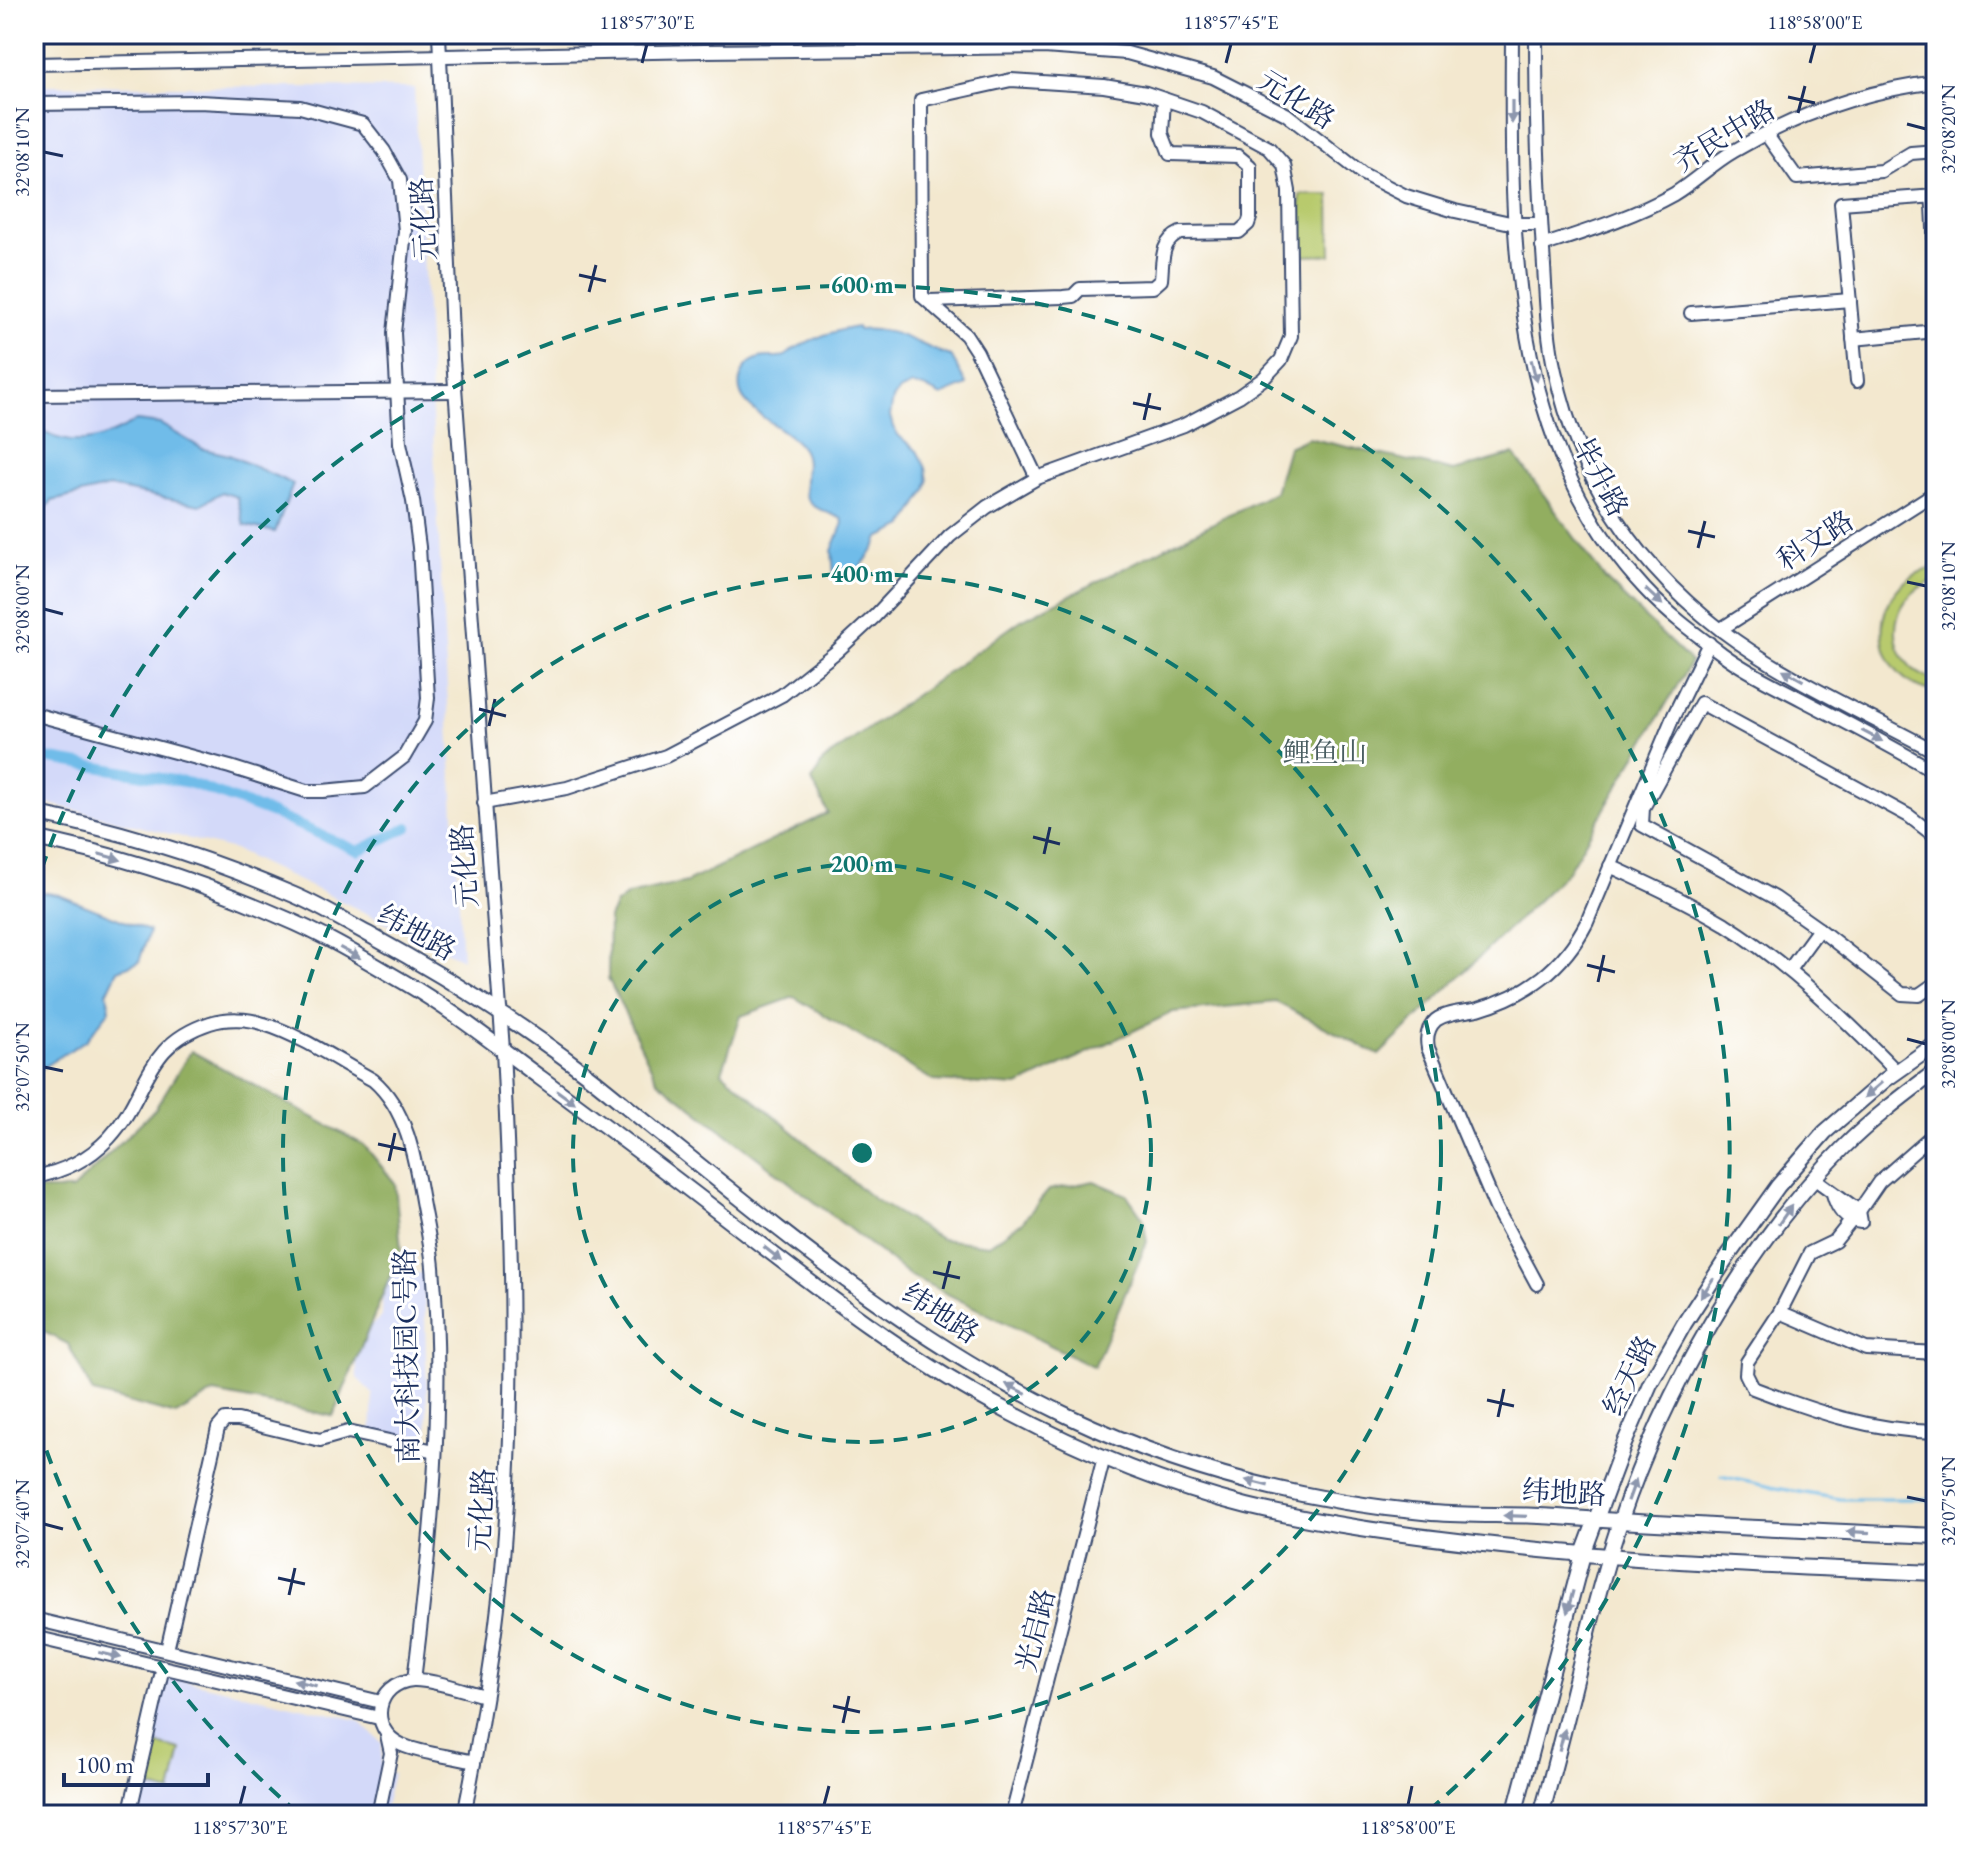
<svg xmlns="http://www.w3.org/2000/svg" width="1970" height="1849" viewBox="0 0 1970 1849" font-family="'EB Garamond','Noto Serif SC',serif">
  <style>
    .built { fill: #d3d9f9 }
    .green { fill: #b8ca6d; stroke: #6a7c66; stroke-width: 2 }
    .forest { fill: #92ae60; stroke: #566e5f; stroke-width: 2 }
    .water { fill: #6fbce9; stroke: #4576a4; stroke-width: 2 }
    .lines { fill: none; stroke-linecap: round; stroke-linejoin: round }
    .stream { stroke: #6fbce9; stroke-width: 3 }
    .canal { stroke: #6fbce9; stroke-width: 10 }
    .minor-casing { stroke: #3b4b6f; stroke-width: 16 }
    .major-casing { stroke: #3b4b6f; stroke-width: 18 }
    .minor { stroke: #fff; stroke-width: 12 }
    .major { stroke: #fff; stroke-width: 14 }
    .oneway { fill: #8d97ae }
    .ticks { fill: none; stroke: #1b2f5e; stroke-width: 3 }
    .ring { fill: none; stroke: #0f766e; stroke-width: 4; stroke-dasharray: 14 10 }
    .labels { text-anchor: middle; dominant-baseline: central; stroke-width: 6; stroke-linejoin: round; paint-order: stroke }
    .street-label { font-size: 28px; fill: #1b2f5e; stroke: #fff }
    .park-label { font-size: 28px; fill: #4a5e62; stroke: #fff }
    .centre { fill: #0f766e; stroke: #fff; stroke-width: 4 }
    .ring-label { font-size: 24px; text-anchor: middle; font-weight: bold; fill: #0f766e; stroke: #fff; stroke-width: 6; stroke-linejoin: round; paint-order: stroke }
    .neatline { fill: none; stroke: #1b2f5e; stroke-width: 3 }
    .ticks-label { font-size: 20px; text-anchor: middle; fill: #1b2f5e }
  </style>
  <rect width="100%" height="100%" fill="#fff"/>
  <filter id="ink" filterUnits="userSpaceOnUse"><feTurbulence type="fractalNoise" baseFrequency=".0125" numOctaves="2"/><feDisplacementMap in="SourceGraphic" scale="16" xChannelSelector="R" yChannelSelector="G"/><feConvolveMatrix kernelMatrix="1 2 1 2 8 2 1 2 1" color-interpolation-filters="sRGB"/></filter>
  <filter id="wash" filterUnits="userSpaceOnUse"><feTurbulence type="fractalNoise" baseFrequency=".006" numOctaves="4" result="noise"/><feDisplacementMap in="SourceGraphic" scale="32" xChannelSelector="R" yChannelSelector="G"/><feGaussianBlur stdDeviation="1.8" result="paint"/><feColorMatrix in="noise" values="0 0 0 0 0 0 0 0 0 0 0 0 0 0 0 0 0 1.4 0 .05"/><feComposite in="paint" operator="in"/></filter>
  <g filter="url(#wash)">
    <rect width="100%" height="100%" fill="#f3e8cf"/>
    <g class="built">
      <polygon points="34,85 414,88 462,959 234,850 34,800"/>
      <polygon points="383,1273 424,1273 428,1439 413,1442 371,1432 373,1394 357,1378 356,1346 366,1330 382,1316"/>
      <polygon points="165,1676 358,1720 382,1743 381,1771 393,1774 383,1815 134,1815"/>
    </g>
    <g class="green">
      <polygon points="1300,195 1330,195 1331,255 1301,256"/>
      <path d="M1936 567V580C1883 596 1882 666 1936 681V692C1864 680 1865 582 1936 567Z"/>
      <polygon points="156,1744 181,1750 171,1793 146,1787"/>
    </g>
    <g class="forest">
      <polygon points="1308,438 1454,471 1514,454 1605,579 1691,662 1568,871 1379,1055 1276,1002 1173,1012 1018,1086 934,1081 794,997 741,1016 722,1072 872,1198 941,1239 989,1245 1022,1222 1049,1190 1094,1181 1127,1195 1143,1218 1147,1242 1094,1367 909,1275 657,1080 608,978 609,918 616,904 628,895 687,882 828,813 812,781 823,761 1021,620 1275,492 1288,447"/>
      <polygon points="191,1051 364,1145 395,1183 401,1250 333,1416 214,1393 176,1415 93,1393 68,1344 34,1327 34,1190 72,1190 155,1109"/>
    </g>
    <g class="water">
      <path d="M857 327 858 330C897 326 918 346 951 356L967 385 941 396 924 387 912 385 899 391 893 399 890 416 893 427 899 436 917 451 926 468 928 481 926 490 904 526 879 538C874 552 857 573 844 581L834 576 832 551 843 523 842 519C833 514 823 512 814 506 795 493 813 466 802 449 791 431 760 420 746 402 733 387 741 363 760 358 768 356 778 358 785 356 788 355 790 351 794 349 813 338 836 330 857 327Z"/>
      <path d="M136 421 160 424 203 449 229 455 293 484 275 532 244 525 237 497 222 492 200 505 109 487 52 501 45 509 34 511V427C72 451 100 442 136 421Z"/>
      <polygon points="34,891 59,895 149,931 139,962 118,970 107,993 110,1010 86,1040 34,1073"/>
    </g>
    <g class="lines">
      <polyline class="stream" points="1721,1476 1776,1488 1840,1499 1936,1499"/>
      <polyline class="canal" points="34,756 190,783 273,814 358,851 408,827"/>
    </g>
  </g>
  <g filter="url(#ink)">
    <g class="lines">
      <defs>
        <g id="minor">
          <path d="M439 34 453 359 503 1050C511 1215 517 1382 504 1546 497 1636 482 1726 464 1815"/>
          <path d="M1512 34C1511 225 1505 440 1645 589 1668 614 1697 635 1724 655 1748 673 1777 686 1803 700 1848 723 1892 747 1936 772"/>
          <path d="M1536 34C1536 107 1538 179 1543 251 1546 291 1546 332 1555 371 1578 478 1634 563 1721 630 1786 679 1864 713 1936 752"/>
          <polyline points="34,64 704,51 1044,47 1127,53 1213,77 1286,114 1363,174 1406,196 1455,211 1515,224 1541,224"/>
          <polyline points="34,104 199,102 300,107 363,124 384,151 400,180 405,231 394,333 400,443 413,501 419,547 428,698 425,721 404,757 365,787 323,791 306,791 230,767 34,714"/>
          <polyline points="1766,134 1797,178 1881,171 1911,153 1936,151"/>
          <path d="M1932 197C1935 218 1933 239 1936 260"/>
          <path d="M1542 246C1587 231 1633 217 1674 194 1695 181 1713 163 1734 151 1795 115 1865 91 1936 82"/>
          <path d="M929 301 1063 297 1073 296 1080 289 1153 287 1161 280C1163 260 1160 242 1180 233L1239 232 1248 224 1250 218V166L1238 156 1170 154 1162 133 1164 99"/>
          <polyline points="1691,313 1850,300"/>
          <polyline points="1853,339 1936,331"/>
          <polyline points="1857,381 1841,203 1936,196"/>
          <polyline points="34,395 455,391"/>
          <polyline points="1721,629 1936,492"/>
          <polyline points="484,803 567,788 666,756 782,695 836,652 875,616 950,536 987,507 1037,478 1184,425 1239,396 1263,379 1281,360 1291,336 1289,191 1284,165 1269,148 1202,112 1146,93 1104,86 1011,80 921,100 922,296 966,335 977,352 1037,478"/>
          <path d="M1610 866C1649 884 1688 902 1725 924 1790 965 1844 1018 1897 1072"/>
          <polyline points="1819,929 1775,898 1642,825 1643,808 1701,703 1909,816 1936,837"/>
          <polyline points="1789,970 1819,929 1902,994 1919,995 1936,983"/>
          <path d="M34 1177C63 1172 88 1160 109 1138 150 1094 142 1045 210 1023 226 1018 248 1018 264 1024 302 1036 338 1061 373 1080 407 1109 415 1159 422 1201 426 1223 431 1245 433 1267 445 1405 431 1544 414 1680"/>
          <path d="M1815 1179 1859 1211 1861 1222C1844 1220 1837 1209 1833 1194"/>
          <polyline points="1859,1211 1879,1182 1936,1132"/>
          <path d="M1851 1221 1835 1241 1810 1253 1780 1312 1747 1362 1746 1374 1753 1388C1816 1412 1868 1430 1936 1432"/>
          <path d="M1537 1284 1496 1208 1428 1048C1426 1038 1427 1028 1436 1020 1447 1012 1465 1012 1478 1009 1528 994 1563 969 1587 922L1673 717 1709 643"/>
          <polyline points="1780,1312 1866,1349 1936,1353"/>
          <polyline points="34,1619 381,1702"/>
          <polyline points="34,1637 379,1718"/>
          <polyline points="167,1650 218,1428 225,1420 238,1420 320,1440 348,1432 435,1451"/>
          <path d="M474 1762C451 1756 423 1754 402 1745 367 1729 376 1683 413 1680 432 1679 465 1691 485 1696"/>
          <polyline points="129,1815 163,1667"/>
          <polyline points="378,1815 391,1753 387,1735"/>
          <polyline points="1012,1815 1104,1457"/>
        </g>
        <g id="major">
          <path d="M34 813C123 831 211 859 294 895 320 906 344 921 368 934 443 975 514 1019 581 1070 609 1091 635 1114 663 1136 791 1239 918 1345 1068 1416 1182 1470 1306 1502 1432 1513 1474 1516 1516 1514 1558 1517 1684 1526 1810 1530 1936 1536"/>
          <path d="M34 838C119 855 204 883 284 918 325 935 366 960 404 982 452 1010 497 1046 542 1079 604 1125 666 1171 726 1218 812 1284 898 1352 994 1404 1073 1447 1159 1484 1247 1506 1321 1524 1398 1534 1475 1543 1628 1561 1782 1567 1936 1573"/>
          <polyline points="1514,1815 1583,1554 1624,1444 1650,1384 1684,1324 1730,1253 1778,1186 1825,1132 1885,1080 1936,1044"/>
          <path d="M1541 1815C1569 1718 1588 1618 1620 1522 1663 1393 1746 1245 1843 1148 1871 1120 1904 1095 1936 1071"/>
        </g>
      </defs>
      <use href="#minor" class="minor-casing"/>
      <use href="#major" class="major-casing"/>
      <use href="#minor" class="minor"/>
      <use href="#major" class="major"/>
    </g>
    <defs><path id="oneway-solid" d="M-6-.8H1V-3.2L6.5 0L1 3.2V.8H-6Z" transform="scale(2)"/></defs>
    <g class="oneway">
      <use href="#oneway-solid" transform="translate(1512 112) rotate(90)"/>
      <use href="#oneway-solid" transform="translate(1534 371) rotate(76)"/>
      <use href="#oneway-solid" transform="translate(1654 597) rotate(43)"/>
      <use href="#oneway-solid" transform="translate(1793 675) rotate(-151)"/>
      <use href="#oneway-solid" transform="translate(1872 736) rotate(28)"/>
      <use href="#oneway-solid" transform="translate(110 857) rotate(16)"/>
      <use href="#oneway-solid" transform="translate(350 953) rotate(28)"/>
      <use href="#oneway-solid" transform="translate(1873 1090) rotate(139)"/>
      <use href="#oneway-solid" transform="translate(566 1097) rotate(36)"/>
      <use href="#oneway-solid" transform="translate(1785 1215) rotate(-55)"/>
      <use href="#oneway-solid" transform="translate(773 1254) rotate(38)"/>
      <use href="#oneway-solid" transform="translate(1707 1288) rotate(123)"/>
      <use href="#oneway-solid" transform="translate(1016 1389) rotate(-153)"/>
      <use href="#oneway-solid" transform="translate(1257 1483) rotate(-166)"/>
      <use href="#oneway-solid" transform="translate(1632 1490) rotate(-70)"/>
      <use href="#oneway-solid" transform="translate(1515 1516) rotate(-178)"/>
      <use href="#oneway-solid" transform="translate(1858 1532) rotate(-177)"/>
      <use href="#oneway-solid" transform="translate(1570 1602) rotate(105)"/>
      <use href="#oneway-solid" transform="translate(110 1655) rotate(13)"/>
      <use href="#oneway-solid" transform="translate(305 1683) rotate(-166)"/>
      <use href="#oneway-solid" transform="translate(1562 1740) rotate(-76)"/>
    </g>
  </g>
  <path class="ticks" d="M642 63 647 44M1226 63 1231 44M1810 63 1815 44M1788 97 1815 103M1798 113 1805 86M1907 124 1926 129M44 152 63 156M579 275 606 281M589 292 596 265M1133 403 1161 409M1144 420 1150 393M1688 531 1715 537M1698 548 1705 521M1907 582 1926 586M44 609 63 614M479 709 506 716M489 726 495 699M1033 837 1060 844M1044 854 1050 827M1587 965 1615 972M1598 982 1604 955M1907 1039 1926 1044M44 1067 63 1071M378 1144 406 1150M389 1161 395 1133M933 1272 960 1278M943 1289 950 1261M1487 1400 1514 1406M1498 1417 1504 1389M1907 1497 1926 1501M44 1524 63 1529M278 1578 305 1584M289 1595 295 1568M833 1706 860 1712M843 1723 849 1696M240 1805 245 1786M824 1805 829 1786M1408 1805 1412 1786"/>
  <g class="ring">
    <circle cx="862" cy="1153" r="289"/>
    <circle cx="862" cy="1153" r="579"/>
    <path d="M298 1813A868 868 0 0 1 34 1414M34 892A868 868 0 1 1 1426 1813"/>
  </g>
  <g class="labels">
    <g class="street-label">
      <text transform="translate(1297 99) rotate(32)">元化路</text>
      <text transform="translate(1724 135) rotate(-31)">齐民中路</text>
      <text transform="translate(423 219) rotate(-93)">元化路</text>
      <text transform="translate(1601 477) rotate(62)">毕升路</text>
      <text transform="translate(1815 540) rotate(-33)">科文路</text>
      <text transform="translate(464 866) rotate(-94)">元化路</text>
      <text transform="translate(417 932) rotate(29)">纬地路</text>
      <text transform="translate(941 1313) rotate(33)">纬地路</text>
      <text transform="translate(406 1356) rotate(-91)">南大科技园C号路</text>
      <text transform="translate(1629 1375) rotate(-64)">经天路</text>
      <text transform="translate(1564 1492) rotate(3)">纬地路</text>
      <text transform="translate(481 1510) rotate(-87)">元化路</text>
      <text transform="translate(1035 1630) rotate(-76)">光启路</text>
    </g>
    <g class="park-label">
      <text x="1325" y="752">鲤鱼山</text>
    </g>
  </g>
  <circle cx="862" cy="1153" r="12" class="centre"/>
  <g class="ring-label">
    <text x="862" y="293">600 m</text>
    <text x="862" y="582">400 m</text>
    <text x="862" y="872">200 m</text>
  </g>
  <rect width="1970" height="1849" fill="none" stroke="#fff" stroke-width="88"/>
  <path d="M64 1773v12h144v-12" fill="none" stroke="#1b2f5e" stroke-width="4"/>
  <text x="76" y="1773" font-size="24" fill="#1b2f5e" stroke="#ffffff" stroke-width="6" paint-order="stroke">100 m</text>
  <rect x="44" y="44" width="1882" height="1761" class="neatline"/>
  <g class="ticks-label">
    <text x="647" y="29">118°57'30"E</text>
    <text x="1231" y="29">118°57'45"E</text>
    <text x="1815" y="29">118°58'00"E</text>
    <text transform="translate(1948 129) rotate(-90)" y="7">32°08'20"N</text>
    <text transform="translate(22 152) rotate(-90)" y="7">32°08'10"N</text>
    <text transform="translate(1948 586) rotate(-90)" y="7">32°08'10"N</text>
    <text transform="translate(22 609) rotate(-90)" y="7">32°08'00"N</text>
    <text transform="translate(1948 1044) rotate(-90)" y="7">32°08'00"N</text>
    <text transform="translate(22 1067) rotate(-90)" y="7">32°07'50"N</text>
    <text transform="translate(1948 1501) rotate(-90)" y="7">32°07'50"N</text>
    <text transform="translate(22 1524) rotate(-90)" y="7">32°07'40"N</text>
    <text x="240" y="1834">118°57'30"E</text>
    <text x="824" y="1834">118°57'45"E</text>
    <text x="1408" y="1834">118°58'00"E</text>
  </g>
</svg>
